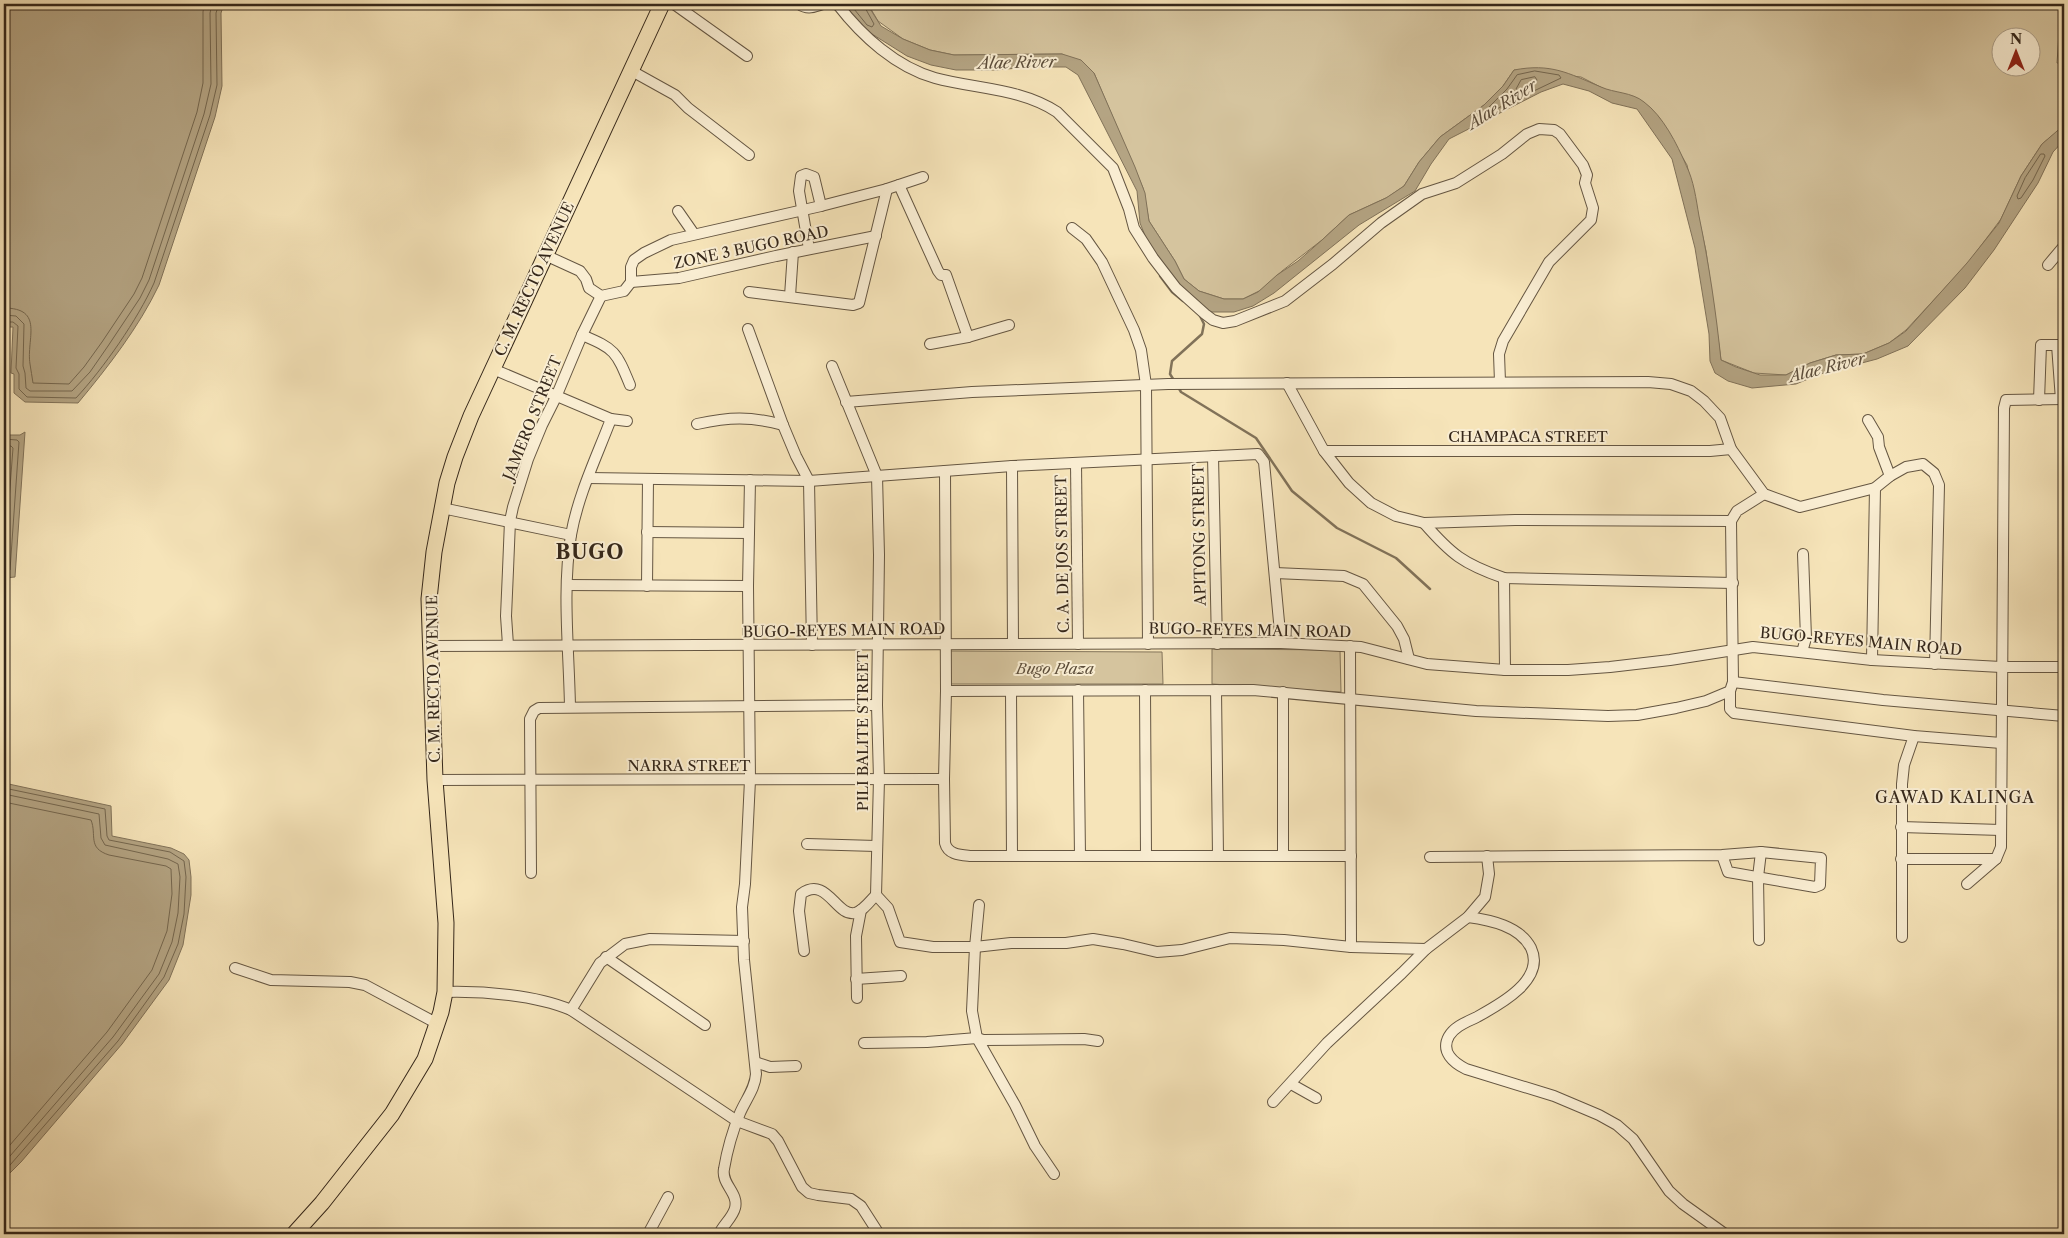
<svg xmlns="http://www.w3.org/2000/svg" width="2068" height="1238" viewBox="0 0 2068 1238" font-family="'Libre Caslon Text',serif">
  <style>
    .green { fill: #d5c49e; stroke: #85765c; fill-rule: evenodd }
    .water { fill: #b4a483; stroke: #817259 }
    .lines { fill: none; stroke-linecap: round; stroke-linejoin: round }
    .shore { stroke: #74664e; stroke-width: 1 }
    .stream { stroke: #817259; stroke-width: 2.5 }
    .minor-casing { stroke: #655642; stroke-width: 12 }
    .highway-casing { stroke: #35271a; stroke-width: 17 }
    .minor { stroke: #f9edd2; stroke-width: 10 }
    .highway { stroke: #f6e4b9; stroke-width: 15 }
    .labels { text-anchor: middle; dominant-baseline: central; stroke-width: 4; stroke-linejoin: round; paint-order: stroke }
    .street-label { font-size: 15px; fill: #35271a; stroke: #f9edd2 }
    .park-label { font-size: 15px; font-style: italic; fill: #5d4e3b; stroke: #f9edd2 }
    .water-label { font-size: 16px; font-style: italic; fill: #5b4c3a; stroke: #f9edd2 }
    .neighbourhood-label { font-size: 16px; letter-spacing: 1px; fill: #35271a; stroke: #f9edd2 }
    .district-label { font-size: 20px; font-weight: bold; letter-spacing: 1px; fill: #35271a; stroke: #f9edd2 }
  </style>
  <rect width="100%" height="100%" fill="#f6e4b9"/>
  <filter id="stains"><feTurbulence type="fractalNoise" baseFrequency=".004" numOctaves="4"/><feColorMatrix values="0 0 0 0 .2 0 0 0 0 .09 0 0 0 0 .02 0 0 0 .5 -.17"/></filter>
  <radialGradient id="worn" r=".72"><stop offset=".6" stop-color="#630" stop-opacity="0"/><stop offset="1" stop-color="#630" stop-opacity=".3"/></radialGradient>
  <g class="green">
    <path d="M868 4H2061L2057 63H2064V126L2042 144 2021 176 2001 219 1968 263 1906 330 1889 343 1863 354 1836 355 1810 363 1786 375 1754 373 1721 360 1706 251 1687 165 1659 117 1581 77 1514 70 1503 86 1484 105 1440 137 1419 162 1404 186 1388 197 1349 215 1322 240 1282 271 1261 290 1243 299H1224L1199 291 1184 279 1175 261 1149 221 1143 188 1094 73 1062 54 954 55 930 50 903 39 878 21ZM2000 38H2030V68H2000Z"/>
    <polygon points="1212,649 1340,650 1341,692 1212,684"/>
    <polygon points="947,651 1162,652 1163,684 948,684"/>
  </g>
  <g class="water">
    <path d="M4 4H224L221 13 222 86 215 117 159 285C139 327 108 367 78 403L25 402 14 393V374L11 373 13 327H4V333Z"/>
    <path d="M844 4H867L881 26 903 39 930 50 954 55 1062 54 1081 60 1094 73 1135 167 1145 193 1149 221 1175 261 1184 279 1199 291 1224 299H1243L1258 292 1277 275 1298 261 1322 240 1349 215 1386 198 1404 186 1419 162 1440 137 1484 105 1503 86 1514 70C1551 63 1568 73 1601 87 1614 93 1632 92 1644 102 1663 116 1677 144 1686 165 1694 181 1696 199 1699 216 1709 264 1716 312 1721 360L1736 367 1760 375H1786L1810 363 1836 355 1863 354 1889 343 1906 331 1967 263 1999 223 2021 176 2042 144 2064 125V140L2053 152 2038 183 1994 250 1965 288 1908 346 1877 359 1820 374 1796 384 1752 388 1728 381 1715 373 1710 361 1709 334 1695 248 1672 159 1637 109 1612 103 1589 91 1563 84 1541 92 1449 139 1431 164 1415 191 1359 225 1274 293 1253 306 1234 312H1212L1192 303 1148 243 1140 223 1137 191 1078 75 1066 67H1029L996 70H956L931 65 907 56 864 29Z"/>
    <polygon points="25,432 15,577 4,578 4,435 20,435"/>
    <polygon points="4,741 4,783 111,806 112,836 171,848 184,854 189,860 191,877 191,895 183,945 169,980 122,1044 21,1162 4,1179"/>
  </g>
  <g class="lines">
    <g class="shore">
      <polyline points="850,4 867,25 872,27 874,24 863,4"/>
      <polygon points="1535,71 1559,75 1561,78 1492,111 1489,110 1489,107 1507,89 1517,75"/>
      <polygon points="1535,77 1537,80 1536,82 1519,90 1516,89 1521,80"/>
      <polygon points="2041,154 2044,154 2045,156 2033,180 2021,198 2018,199 2017,196 2025,178"/>
      <path d="M4 308C45 308 26 339 30 364 31 370 32 377 33 383L69 384 84 367 102 342 134 294 142 278 197 112 203 83V12L204 4"/>
      <polyline points="4,315 16,316 24,324 23,366 25,373 26,388 30,391 72,391 90,372 108,346 140,298 149,280 204,114 211,84 210,13 212,4"/>
      <path d="M4 322H13L18 326 16 368 19 374V389L27 397 76 398C103 369 138 319 154 283L210 115 217 85 216 13 219 4"/>
      <polyline points="4,439 17,440 19,442 10,570 4,573"/>
      <polyline points="4,446 11,446 13,448 4,566"/>
      <polyline points="4,788 105,809 107,836 109,840 170,852 184,861 186,877 184,914 178,944 164,977 118,1041 4,1172"/>
      <polyline points="4,794 99,814 101,838 105,845 168,859 178,864 180,877 178,913 172,942 159,974 113,1037 4,1163"/>
      <path d="M4 802 91 820C97 835 87 848 109 855L166 866 171 869 172 894 167 931 152 970 107 1032 4 1152"/>
    </g>
    <g class="stream">
      <polyline points="1160,276 1172,292 1183,301"/>
      <polyline points="1175,382 1170,374 1172,361 1202,334 1204,324 1199,314"/>
      <polyline points="1178,387 1181,392 1256,438 1292,491 1337,528 1396,558 1430,589"/>
    </g>
    <defs>
      <g id="minor">
        <polyline points="674,4 747,56"/>
        <path d="M799 4C808 10 813 7 823 4"/>
        <path d="M834 4 838 5C862 36 896 67 935 78 976 89 1020 88 1057 112L1113 168 1129 209 1134 228 1153 258 1176 288 1205 314 1213 320 1223 323 1235 321 1285 301 1333 264 1381 223 1422 194 1456 183 1502 154 1527 134 1539 129 1554 130 1560 134 1583 165 1587 175 1585 183 1593 208 1591 220 1549 262 1503 341 1499 354 1500 382"/>
        <polyline points="630,70 675,95 688,108 749,155"/>
        <polyline points="899,185 938,271 941,275 946,275 968,337"/>
        <polyline points="678,211 694,234"/>
        <polyline points="1072,228 1086,239 1102,262 1134,330 1141,350 1146,385 1148,644"/>
        <polyline points="809,249 799,191 801,176 806,174 814,177 821,206"/>
        <polyline points="545,255 580,271 586,279 589,288 601,296 624,291 631,282 631,267 634,260 644,253 671,240 821,206 887,189 923,177"/>
        <polyline points="2048,265 2064,246"/>
        <polyline points="631,282 679,278 776,256 876,236"/>
        <polyline points="749,292 853,305 859,303 887,189"/>
        <polyline points="790,296 793,252"/>
        <polyline points="748,329 783,425 796,456 809,481 812,645"/>
        <path d="M582 335C615 349 616 351 630 385"/>
        <polyline points="930,344 968,337 1009,325"/>
        <polyline points="832,366 877,476 879,555 877,705 879,779 876,895"/>
        <path d="M493 369 611 419C597 456 578 495 571 535 562 590 569 650 570 707"/>
        <polyline points="1287,383 1324,451 1349,483 1371,503 1396,516 1424,523 1515,520 1731,521 1737,511 1764,494"/>
        <polyline points="2064,399 2064,410"/>
        <polyline points="2039,400 2041,345 2057,345"/>
        <polyline points="2061,400 2057,345 2063,345"/>
        <polyline points="846,402 972,392 1168,384 1648,382 1671,384 1691,391 1704,401 1720,418 1731,449 1764,494 1800,507 1875,488 1890,476 1906,467 1923,464 1934,473 1939,485 1935,664"/>
        <polyline points="611,419 627,421"/>
        <polyline points="1868,420 1878,437 1879,447 1890,476"/>
        <path d="M697 424C729 417 750 416 783 425"/>
        <polyline points="1324,451 1710,451 1731,449"/>
        <polyline points="1213,456 1217,644"/>
        <polyline points="1076,463 1078,644"/>
        <polyline points="1012,466 1013,644"/>
        <path d="M945 471 946 691 944 779 945 843C948 855 961 855 971 856H1351"/>
        <polyline points="588,478 809,481 1012,466 1258,454 1264,462 1281,643"/>
        <polyline points="442,508 571,535"/>
        <path d="M1424 523C1451 554 1463 564 1504 578L1733 583"/>
        <polyline points="647,532 749,533"/>
        <polyline points="1275,573 1344,576 1363,584 1397,626 1404,639 1409,659"/>
        <polyline points="1504,578 1505,670"/>
        <polyline points="567,585 748,586"/>
        <polyline points="647,586 648,479"/>
        <polyline points="508,645 506,616 508,570 510,521 513,507 528,459 542,425 556,397 582,335 601,296"/>
        <polyline points="429,646 1281,643 1361,647 1427,664 1505,670 1568,670 1610,667 1670,660 1753,647 1872,660 2001,667 2064,667"/>
        <polyline points="1350,646 1351,947"/>
        <polyline points="1802,652 1806,638 1803,554"/>
        <polyline points="1872,660 1875,488"/>
        <polyline points="1733,682 1883,700 2064,716"/>
        <polyline points="1078,690 1080,856"/>
        <polyline points="1145,690 1146,856"/>
        <polyline points="1216,690 1218,856"/>
        <polyline points="946,691 1253,690 1476,711 1608,716 1637,715 1676,708 1706,701 1730,691 1733,682 1731,521"/>
        <polyline points="1011,691 1012,856"/>
        <polyline points="1730,691 1730,709 1734,713 1914,736 2001,743"/>
        <polyline points="1283,692 1283,856"/>
        <polyline points="435,780 944,779"/>
        <polyline points="1901,827 2001,830"/>
        <polyline points="807,844 876,846"/>
        <polyline points="1430,857 1722,855 1761,852 1821,858 1820,885 1815,887 1728,872 1722,855"/>
        <polyline points="1901,859 1996,859"/>
        <polyline points="531,873 530,719 534,711 539,708 877,705"/>
        <polyline points="1967,884 1996,859 2001,847 2004,408 2006,400 2064,399"/>
        <polyline points="876,895 888,908 900,942 933,947 975,947 1011,943 1066,943 1093,939 1123,944 1157,952 1182,950 1230,938 1284,940 1351,947 1426,949"/>
        <polyline points="979,905 975,947 972,1011 977,1038 1015,1105 1035,1146 1054,1174"/>
        <path d="M1468 917C1490 920 1520 926 1531 948 1546 980 1499 1005 1477 1017 1467 1022 1455 1026 1449 1036 1440 1052 1454 1063 1466 1069L1554 1096 1599 1115 1617 1125 1633 1139 1669 1191 1683 1204 1725 1234"/>
        <polyline points="1902,937 1902,784 1904,765 1914,736"/>
        <polyline points="1759,940 1758,877 1761,852"/>
        <path d="M804 951 799 911 801 894C827 875 836 917 855 913 863 911 870 901 876 895"/>
        <polyline points="606,957 705,1025"/>
        <polyline points="235,968 271,980 350,982 365,985 438,1024"/>
        <polyline points="856,979 901,976"/>
        <path d="M445 992C483 991 536 995 571 1010L737 1121 772 1134 778 1141 802 1187 809 1193 818 1195 851 1199 861 1206 879 1234"/>
        <polyline points="857,998 856,936 861,910"/>
        <polyline points="571,1010 600,963 625,944 650,939 744,941"/>
        <polyline points="864,1043 927,1042 977,1038 983,1040 1084,1039 1098,1041"/>
        <polyline points="755,1062 770,1067 796,1066"/>
        <polyline points="1291,1084 1316,1098"/>
        <polyline points="1273,1102 1327,1043 1402,973 1426,949 1468,917 1485,897 1489,874 1487,856"/>
        <polyline points="648,1234 668,1197"/>
        <path d="M719 1234C723 1225 733 1217 735 1208 739 1193 721 1184 724 1169 727 1151 733 1130 740 1113 746 1099 755 1089 756 1074L744 960 742 907 745 884 750 780 748 586 750 480"/>
      </g>
      <polyline id="highway" points="294,1234 322,1203 392,1114 425,1059 441,1012 445,992 446,923 435,780 429,599 434,552 447,483 455,457 471,416 662,4"/>
    </defs>
    <use href="#minor" class="minor-casing"/>
    <use href="#highway" class="highway-casing"/>
    <use href="#minor" class="minor"/>
    <use href="#highway" class="highway"/>
  </g>
  <g class="labels">
    <g class="street-label">
      <text transform="translate(751 247) rotate(-12)">ZONE 3 BUGO ROAD</text>
      <text transform="translate(534 279) rotate(-65)">C. M. RECTO AVENUE</text>
      <text transform="translate(532 418) rotate(-68)">JAMERO STREET</text>
      <text x="1528" y="436">CHAMPACA STREET</text>
      <text transform="translate(1199 535) rotate(-91)">APITONG STREET</text>
      <text transform="translate(1062 554) rotate(-91)">C. A. DE JOS STREET</text>
      <text transform="translate(844 630) rotate(-1)">BUGO-REYES MAIN ROAD</text>
      <text transform="translate(1250 630) rotate(1)">BUGO-REYES MAIN ROAD</text>
      <text transform="translate(1861 641) rotate(5)">BUGO-REYES MAIN ROAD</text>
      <text transform="translate(433 679) rotate(-91)">C. M. RECTO AVENUE</text>
      <text transform="translate(862 731) rotate(-90)">PILI BALITE STREET</text>
      <text x="689" y="765">NARRA STREET</text>
    </g>
    <g class="park-label">
      <text x="1055" y="668">Bugo Plaza</text>
    </g>
    <g class="water-label">
      <text transform="translate(1017 62) rotate(-1)">Alae River</text>
      <text transform="translate(1502 104) rotate(-32)">Alae River</text>
      <text transform="translate(1827 367) rotate(-14)">Alae River</text>
    </g>
    <g class="neighbourhood-label">
      <text x="1955" y="797">GAWAD KALINGA</text>
    </g>
    <g class="district-label">
      <text x="590" y="552">BUGO</text>
    </g>
  </g>
  <rect width="2068" height="1238" fill="none" stroke="#f6e4b9" stroke-width="20"/>
  <rect x="5" y="5" width="2058" height="1228" fill="none" stroke="#35271a" stroke-width="2.5"/>
  <rect x="10" y="10" width="2048" height="1218" fill="none" stroke="#35271a"/>
  <g transform="translate(2016 52)"><circle r="24" fill="#f9edd2" stroke="#ab9e88"/>
  <path d="M0-4L9 19L0 12L-9 19Z" fill="#8f2418"/>
  <text y="-8" font-size="14" font-weight="bold" text-anchor="middle" fill="#35271a">N</text>
  </g>
  <rect width="100%" height="100%" filter="url(#stains)"/>
  <rect width="100%" height="100%" fill="url(#worn)"/>
</svg>
